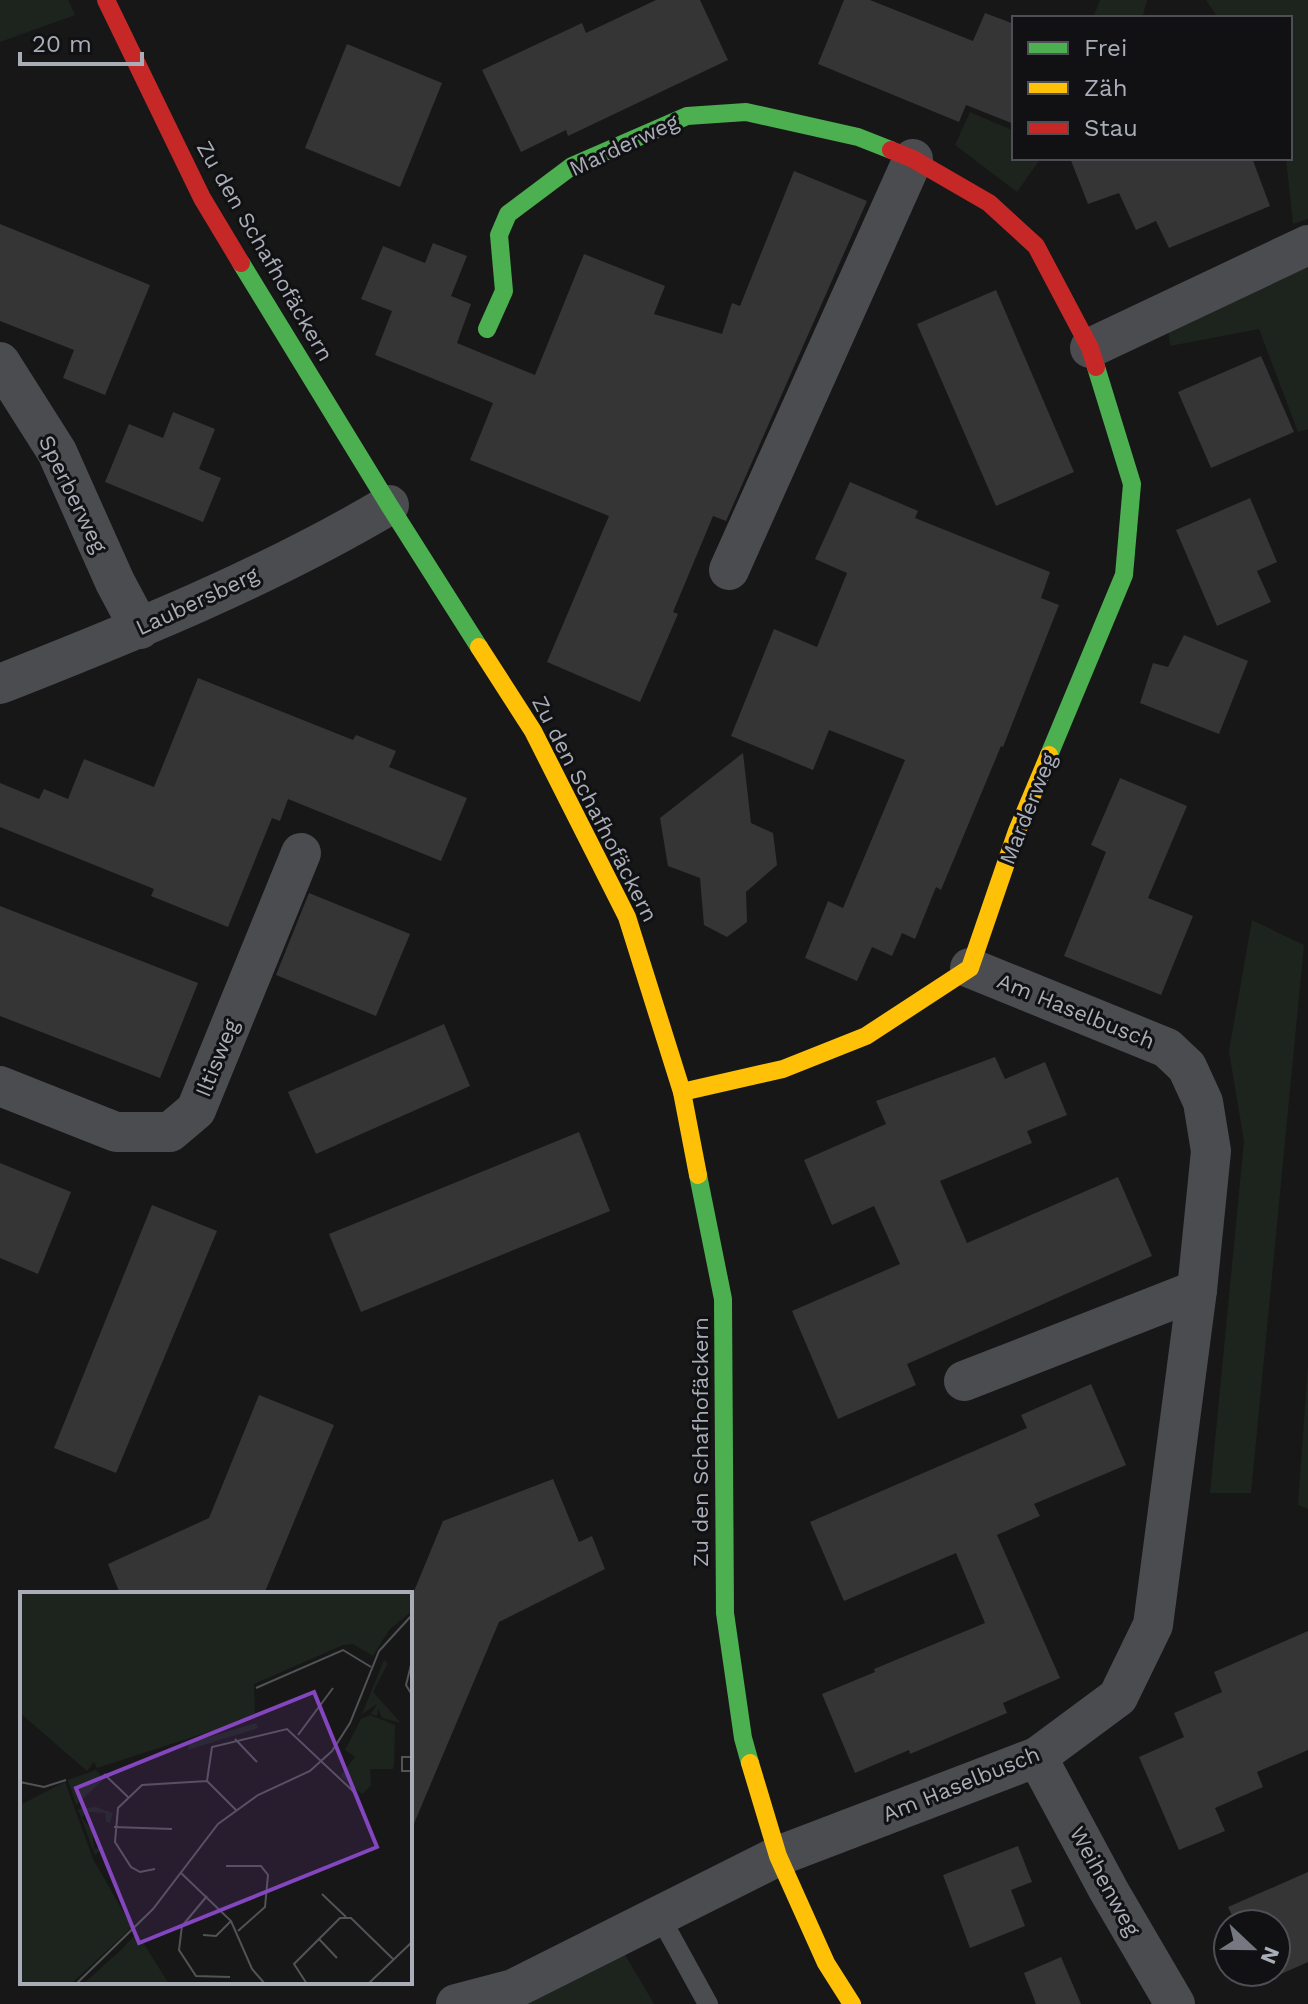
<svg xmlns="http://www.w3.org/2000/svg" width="1308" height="2004" viewBox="0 0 1308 2004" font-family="'Work Sans',sans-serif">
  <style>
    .green { fill: #1d241e }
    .building { fill: #353536 }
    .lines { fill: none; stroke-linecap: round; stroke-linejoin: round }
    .lane { stroke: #4b4c50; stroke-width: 20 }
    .street { stroke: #4b4c50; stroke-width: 40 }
    .fast { stroke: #4caf50; stroke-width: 18 }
    .slow { stroke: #ffc107; stroke-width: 18 }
    .jam { stroke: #c62828; stroke-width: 18 }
    .labels { text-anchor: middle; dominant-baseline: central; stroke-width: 6; stroke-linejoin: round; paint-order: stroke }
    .street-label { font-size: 22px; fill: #a8adb8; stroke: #111113 }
    .inset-road { fill: none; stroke: #515357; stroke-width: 2 }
    .view { fill: #8446be; fill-opacity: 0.15; stroke: #8446be; stroke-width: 4 }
    .inset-edge { fill: none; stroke: #a8adb8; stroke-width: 4 }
  </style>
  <rect width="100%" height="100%" fill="#171717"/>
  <g class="green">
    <polygon points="0,0 68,0 75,15 0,42"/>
    <polygon points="1100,0 1147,0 1142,18 1093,18"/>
    <polygon points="1206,0 1308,0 1308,219 1293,224 1286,158 1290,158 1290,18 1218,18"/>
    <polygon points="970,112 1014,131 1014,158 1041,158 1017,192 955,145"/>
    <polygon points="1308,265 1308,429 1298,432 1259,329 1170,346 1168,329"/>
    <polygon points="1252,920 1304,945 1251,1493 1210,1493 1244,1141 1229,1051"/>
    <polygon points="1308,1365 1308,1509 1298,1505"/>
    <polygon points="621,1948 654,2004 516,2004"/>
  </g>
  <g class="building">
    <polygon points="656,0 700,0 728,60 568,136 566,130 521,152 482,70 582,23 586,33"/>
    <polygon points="844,0 870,0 973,41 985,13 1014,24 1014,124 966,105 959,122 818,64"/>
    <polygon points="347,44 442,83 400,187 305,148"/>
    <polygon points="1070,158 1252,158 1270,206 1169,248 1156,221 1136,230 1119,193 1088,204"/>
    <polygon points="794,171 867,201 726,521 713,516 673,612 678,614 640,702 547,662 609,516 470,460 493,403 375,355 392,311 361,299 383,246 425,263 433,243 467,256 451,296 471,304 457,343 535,375 584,254 665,286 654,314 722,334 732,303 740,306"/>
    <polygon points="0,224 150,285 105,395 63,378 74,350 0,321"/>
    <polygon points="996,290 1074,472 996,506 917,324"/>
    <polygon points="1261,356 1294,432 1211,468 1178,392"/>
    <polygon points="173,412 215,429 199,469 221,478 203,522 105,482 129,424 163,438"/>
    <polygon points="850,482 918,511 915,518 1050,572 1041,598 1059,605 1003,747 1001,746 941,890 936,887 915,939 902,933 892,956 872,947 857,981 805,958 828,901 843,908 905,760 829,730 813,770 731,736 774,629 817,647 847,573 815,559"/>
    <polygon points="1250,498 1277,562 1257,571 1271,602 1217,626 1176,530"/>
    <polygon points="1184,635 1248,661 1219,734 1140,703 1153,663 1168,667"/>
    <polygon points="198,678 353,740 356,735 396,751 389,767 467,798 441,861 288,799 280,821 272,818 228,927 151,896 154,889 0,827 0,783 39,799 44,789 68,799 84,759 154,787"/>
    <polygon points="743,753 751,823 773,833 777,865 746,892 747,922 727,937 704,925 700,878 668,866 660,818"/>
    <polygon points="1120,778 1187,806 1148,898 1193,916 1161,995 1064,956 1106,852 1091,845"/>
    <polygon points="309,893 410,934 376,1016 276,975"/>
    <polygon points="0,906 198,983 160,1078 0,1016"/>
    <polygon points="444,1024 470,1086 316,1154 288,1092"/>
    <polygon points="995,1057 1005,1079 1045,1062 1067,1115 1027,1131 1032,1143 940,1181 967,1243 1118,1177 1152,1256 907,1364 916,1385 838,1419 792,1311 900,1264 874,1206 832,1225 804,1160 886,1124 876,1101"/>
    <polygon points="579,1132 610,1211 361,1312 329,1234"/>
    <polygon points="0,1163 71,1192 38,1274 0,1258"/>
    <polygon points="152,1205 217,1231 116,1473 54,1448"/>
    <polygon points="1091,1384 1126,1465 1034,1504 1040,1516 997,1535 1060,1678 1003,1703 1007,1713 910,1754 909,1750 855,1773 822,1694 875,1672 874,1669 985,1623 956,1553 844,1601 810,1522 1027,1428 1021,1415"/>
    <polygon points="259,1395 334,1425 264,1594 120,1594 108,1564 209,1518"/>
    <polygon points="553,1479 579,1542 592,1536 605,1569 499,1622 410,1833 410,1601 443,1521"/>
    <polygon points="1308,1631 1308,1750 1257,1772 1263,1787 1215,1808 1225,1831 1179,1850 1139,1757 1184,1737 1174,1713 1222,1692 1214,1672"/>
    <polygon points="1018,1846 1032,1882 1011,1890 1025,1926 970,1948 943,1875"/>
    <polygon points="1308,1872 1308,1962 1261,1983 1256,1972 1276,1972 1276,1924 1236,1924 1228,1907"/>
    <polygon points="1061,1957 1081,2004 1036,2004 1024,1973"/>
  </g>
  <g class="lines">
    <polyline class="lane" points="659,1915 708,2004"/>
    <g class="street">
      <polyline points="1090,348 1308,245"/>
      <polyline points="0,362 57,452 115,582 140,629"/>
      <polyline points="729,570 913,159"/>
      <path d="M0 684C132 632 266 578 389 505"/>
      <polyline points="0,1086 116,1132 170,1132 196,1110 301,853"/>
      <polyline points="964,1381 1197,1290"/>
      <polyline points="1037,1757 1109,1891 1175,2004"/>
      <polyline points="456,2004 513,1989 778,1856 1037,1757 1118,1697 1153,1625 1197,1290 1211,1151 1203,1102 1187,1067 1167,1048 970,968"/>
    </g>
    <g class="fast">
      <polyline points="241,263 389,505 479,647"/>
      <polyline points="487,329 504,291 499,235 508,214 572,166 687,116 746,112 858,137 891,150"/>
      <polyline points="1049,755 1124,575 1132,484 1096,367"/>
      <polyline points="698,1175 723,1299 725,1613 743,1738 750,1763"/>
    </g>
    <g class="slow">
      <polyline points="479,647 533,731 627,917 682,1092 698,1175"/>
      <polyline points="682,1092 783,1069 866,1036 970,968 1017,831 1049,755"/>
      <polyline points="750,1763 778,1856 826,1963 852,2004"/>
    </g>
    <g class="jam">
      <polyline points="106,0 202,198 241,263"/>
      <polyline points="891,150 913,159 989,203 1036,246 1090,348 1096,367"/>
    </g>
  </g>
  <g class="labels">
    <g class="street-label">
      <text transform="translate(624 145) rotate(-25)">Marderweg</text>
      <text transform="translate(265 251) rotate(60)">Zu den Schafhofäckern</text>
      <text transform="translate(73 494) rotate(64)">Sperberweg</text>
      <text transform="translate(197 601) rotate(-25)">Laubersberg</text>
      <text transform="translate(595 809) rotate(63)">Zu den Schafhofäckern</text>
      <text transform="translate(1028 809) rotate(-68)">Marderweg</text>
      <text transform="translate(1076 1011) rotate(22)">Am Haselbusch</text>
      <text transform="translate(217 1058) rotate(-68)">Iltisweg</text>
      <text transform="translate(700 1442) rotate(-90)">Zu den Schafhofäckern</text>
      <text transform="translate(961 1784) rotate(-22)">Am Haselbusch</text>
      <text transform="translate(1105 1881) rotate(61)">Weihenweg</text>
    </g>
  </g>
  <g transform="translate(20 1592)">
    <rect width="392" height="392" fill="#171717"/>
    <path d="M0 0H392V19L369 38 353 64 333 52 323 53 234 92 235 125 77 176 74 170 67 179 0 121ZM364 68 368 71 353 100 381 131 362 126 358 117 357 124 351 122 357 112 342 122ZM350 123 375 133 374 171 373 177H350L351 194 342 202 320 184 335 165 325 158 341 127ZM236 131 238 136 168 158 169 151ZM76 178 84 187 56 213 48 188ZM45 190 73 267 112 335 51 392H0V213ZM76 215 93 221 90 231 86 230 85 221 66 220 62 226 72 238 74 257 84 255 75 263 58 217ZM117 341 149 392H63L100 359Z" fill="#1d241e"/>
    <path class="inset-road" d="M392 69 386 93 392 103M236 96 323 58 351 75M278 143 313 96M215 147 237 170M392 165H382V179H392M84 182 108 205M187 189 192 155 267 137 335 201M0 190 24 195 46 188M94 235 152 237M206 274H241L248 283 245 315 218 339M135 277 120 280 111 275 95 250 98 216 122 193 187 189 216 218M160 280 211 329 232 377 245 392M302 302 326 325M187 304 162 334 159 358 176 384 210 385M183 343 196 344 211 329M299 347 317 366M56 392 133 317 198 232 238 203 290 179 312 159 330 131 359 59 392 23M287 392 274 372 320 326H331L373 367M348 392 392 350"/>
    <path class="view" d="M294 100 357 255 119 351 56 196Z"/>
    <rect width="392" height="392" class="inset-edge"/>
  </g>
  <rect x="1012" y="16" width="280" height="144" fill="#111113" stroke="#4d4f55" stroke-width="2"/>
  <rect x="1028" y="42" width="40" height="12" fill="#4caf50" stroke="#4d4f55" stroke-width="2"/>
  <text x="1084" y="56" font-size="24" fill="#a8adb8">Frei</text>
  <rect x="1028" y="82" width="40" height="12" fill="#ffc107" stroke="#4d4f55" stroke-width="2"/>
  <text x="1084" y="96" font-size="24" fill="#a8adb8">Zäh</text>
  <rect x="1028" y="122" width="40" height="12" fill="#c62828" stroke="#4d4f55" stroke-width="2"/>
  <text x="1084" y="136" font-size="24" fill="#a8adb8">Stau</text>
  <g transform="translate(1252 1948) rotate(112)"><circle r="38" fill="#111113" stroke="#4d4f55" stroke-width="2"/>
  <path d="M0-6L14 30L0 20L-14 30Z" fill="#757880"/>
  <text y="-12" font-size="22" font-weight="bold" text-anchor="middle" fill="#a8adb8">N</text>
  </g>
  <path d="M20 52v12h122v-12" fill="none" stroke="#a8adb8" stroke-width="4"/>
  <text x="32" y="52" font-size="24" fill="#a8adb8" stroke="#111113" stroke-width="6" paint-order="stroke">20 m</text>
</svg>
